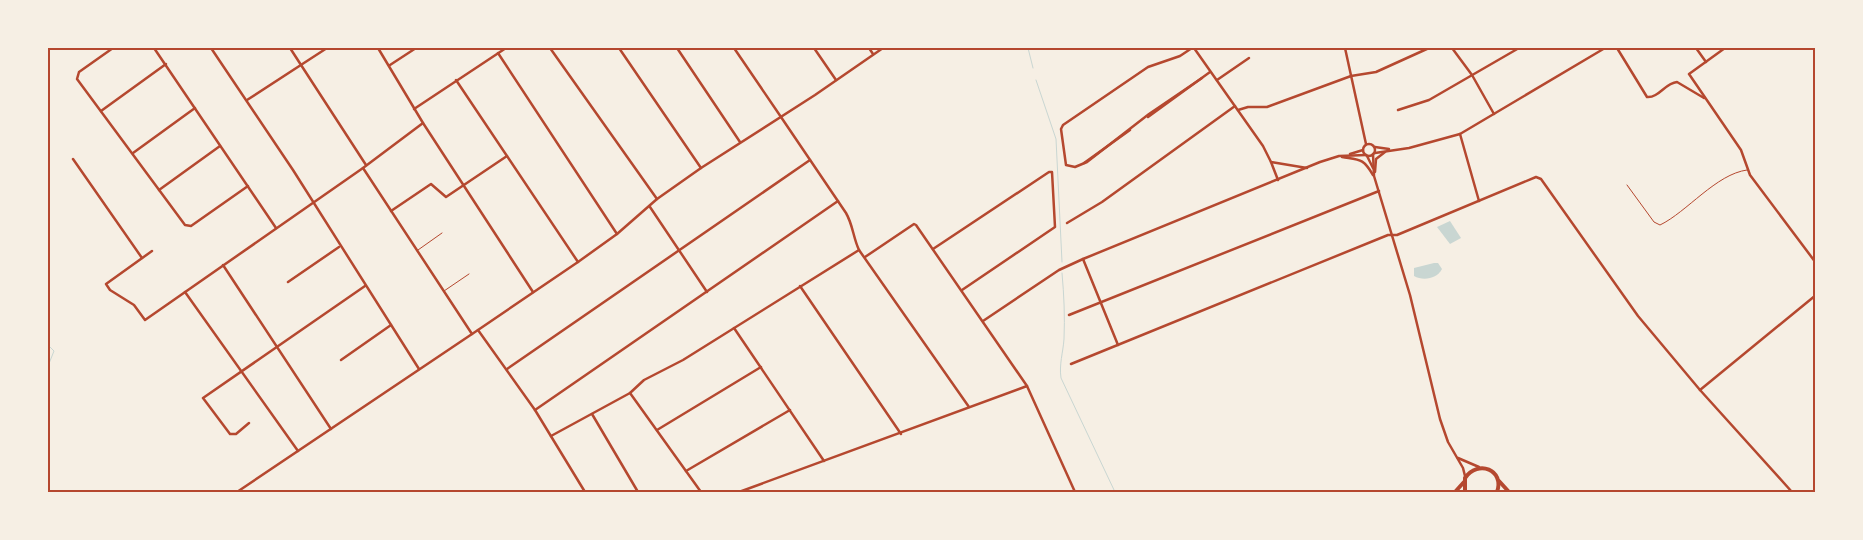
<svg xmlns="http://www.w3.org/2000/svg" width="1863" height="540" viewBox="0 0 1863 540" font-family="'Exo 2',sans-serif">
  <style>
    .water { fill: #c9d6d2 }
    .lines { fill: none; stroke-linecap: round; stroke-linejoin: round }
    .stream { stroke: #c9d6d2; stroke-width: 1 }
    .service { stroke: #b5482f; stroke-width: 1 }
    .minor { stroke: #b5482f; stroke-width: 2.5 }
    .tertiary { stroke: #b5482f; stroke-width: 2.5 }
    .primary { stroke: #b5482f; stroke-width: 4 }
    .neatline { fill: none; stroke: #b5482f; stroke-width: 2 }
  </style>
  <rect width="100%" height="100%" fill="#f6efe4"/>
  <g class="water">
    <polygon points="1450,221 1461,238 1450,244 1437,227"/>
    <path d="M1434 263H1438L1442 269C1437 279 1423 281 1414 276V268Z"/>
  </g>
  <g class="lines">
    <g class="stream">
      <polyline points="1028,48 1033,68"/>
      <polyline points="1036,80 1056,139 1062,262"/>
      <path d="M1062 273C1064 295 1065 317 1064 339 1063 353 1059 364 1061 378L1115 492"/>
      <polyline points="48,345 54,351 48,366"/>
    </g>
    <g class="service">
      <path d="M1627 185 1654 222 1660 225C1687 212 1716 174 1747 170"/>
      <polyline points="418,250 442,233"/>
      <polyline points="444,291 469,274"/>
    </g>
    <g class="minor">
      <polyline points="113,48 79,72 77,79 185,225 191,226 248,186"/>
      <polyline points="154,48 276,228"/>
      <polyline points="211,48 293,170 419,369"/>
      <polyline points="290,48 366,165"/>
      <polyline points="619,48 701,168"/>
      <polyline points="677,48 740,142"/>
      <polyline points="734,48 781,117"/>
      <polyline points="814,48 836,80"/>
      <polyline points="869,48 873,54"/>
      <polyline points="1192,48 1180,56 1148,67 1063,125 1061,129 1066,165 1075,167 1087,162 1149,114 1202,78"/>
      <polyline points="1194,48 1263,146 1271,162 1307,168"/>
      <polyline points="1452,48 1472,75 1494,114"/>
      <path d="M1617 48 1647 97C1659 98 1665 83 1677 82L1704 98"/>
      <polyline points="1696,48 1706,62"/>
      <polyline points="1725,48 1689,74 1741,150 1750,175 1816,263"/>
      <polyline points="498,53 617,234"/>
      <polyline points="390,65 416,48"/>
      <polyline points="456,80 578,262"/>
      <polyline points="1217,80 1249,58"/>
      <polyline points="247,100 327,48"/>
      <polyline points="414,109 506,48"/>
      <polyline points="1238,110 1248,107 1267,107 1351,76 1376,72 1429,48"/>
      <polyline points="1398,110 1429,100 1519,48"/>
      <polyline points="101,111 166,64"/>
      <polyline points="1148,117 1210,72"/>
      <polyline points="1460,134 1479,201"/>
      <polyline points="1375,147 1389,149"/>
      <polyline points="133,153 195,108"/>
      <polyline points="1375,153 1409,148 1460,134 1605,48"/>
      <polyline points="1350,154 1363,150"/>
      <path d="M1342 157C1360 160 1363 158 1373 175"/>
      <polyline points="73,159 142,258"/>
      <polyline points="1271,162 1278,180"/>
      <polyline points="1084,163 1130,130"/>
      <polyline points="363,168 472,334"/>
      <polyline points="1375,172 1376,159 1385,152"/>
      <polyline points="159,190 220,146"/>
      <polyline points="650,207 707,292"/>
      <polyline points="391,211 431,184 446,197 507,156"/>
      <polyline points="1067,223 1102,202 1235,106"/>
      <polyline points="933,249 1049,172 1052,172 1055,227 962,290"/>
      <polyline points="152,251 106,284 110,290 134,305 145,320 363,168 423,123"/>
      <polyline points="865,257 914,224 916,225 1027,386"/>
      <polyline points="1083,259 1118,345"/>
      <polyline points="223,265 331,429"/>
      <polyline points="288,282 339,247"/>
      <polyline points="800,286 901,434"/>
      <polyline points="185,292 298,451"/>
      <polyline points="1069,315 1379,191"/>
      <polyline points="983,321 1059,270 1083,259 1320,162 1339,156 1366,155"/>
      <polyline points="734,328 824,461"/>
      <polyline points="341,360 391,325"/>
      <polyline points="1071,364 1388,235 1397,235 1536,177 1541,179 1638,316 1700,390"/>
      <polyline points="507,369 810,160"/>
      <polyline points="630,393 701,492"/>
      <polyline points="535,410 838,201"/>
      <polyline points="592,414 638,492"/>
      <polyline points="249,423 236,434 230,434 203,398 365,286"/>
      <polyline points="657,430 761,367"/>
      <polyline points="551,436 630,393 644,380 683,360 859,250"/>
      <polyline points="686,471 790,410"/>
      <polyline points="237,492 478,330"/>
    </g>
    <g class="tertiary">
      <polyline points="378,48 423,123 533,292"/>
      <polyline points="550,48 657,199"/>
      <polyline points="1345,48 1366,144"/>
      <path d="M781 117 846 213C853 225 853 237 859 250L969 407"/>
      <circle cx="1369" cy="150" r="6"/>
      <polyline points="1373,154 1374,176 1410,295 1440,419 1448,442 1463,468 1465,476"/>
      <polyline points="1367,156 1373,168"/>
      <polyline points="1458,458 1479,467"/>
      <polyline points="585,492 535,410 478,330 578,262 617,234 657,199 701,168 815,95 883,48"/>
      <polyline points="739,492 1027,386 1075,492"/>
      <polyline points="1792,492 1700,390 1816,295"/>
    </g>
    <g class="primary">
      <polyline points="1499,481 1509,492"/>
      <polyline points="1455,492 1464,482"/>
      <path d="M1465 492V478C1478 459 1505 470 1497 492"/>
    </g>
  </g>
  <rect width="1863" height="540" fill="none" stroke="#f6efe4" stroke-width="98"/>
  <rect x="49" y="49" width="1765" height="442" class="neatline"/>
</svg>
